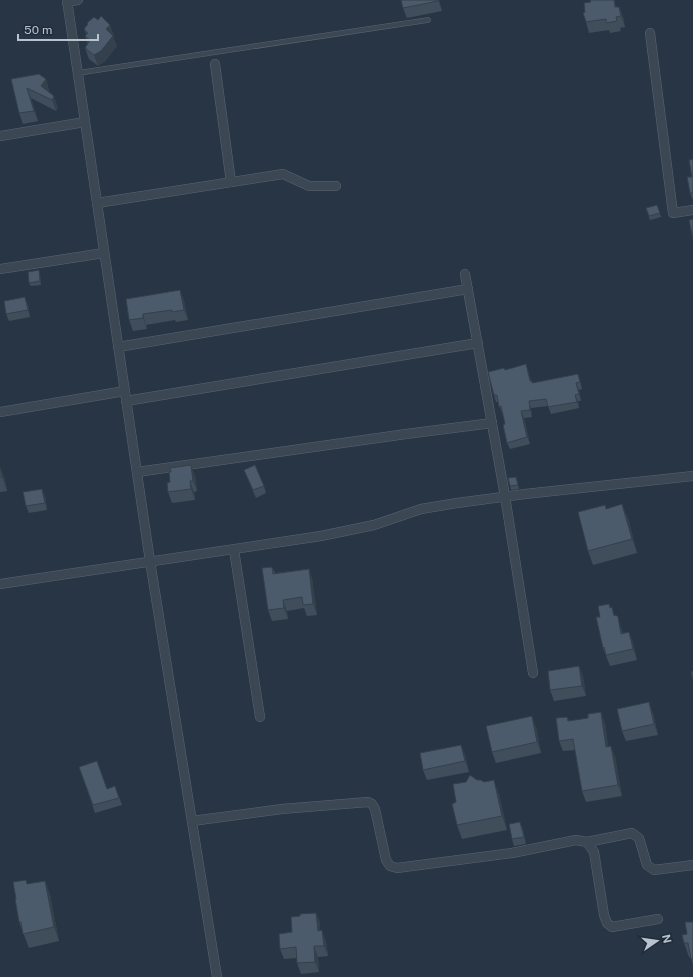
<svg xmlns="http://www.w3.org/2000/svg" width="693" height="977" viewBox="0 0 693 977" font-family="'Public Sans',sans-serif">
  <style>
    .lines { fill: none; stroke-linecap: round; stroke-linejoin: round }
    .lane-casing { stroke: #5a6571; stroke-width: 5.5 }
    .street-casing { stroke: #5a6571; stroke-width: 10 }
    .lane { stroke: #3c4754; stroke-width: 4.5 }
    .street { stroke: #3c4754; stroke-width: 9 }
    .wall { fill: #404e5c }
    .shaded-wall { fill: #34404b }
    .building { fill: #4b5b6b; stroke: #34404b }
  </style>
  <rect width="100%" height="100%" fill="#273545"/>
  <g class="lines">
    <defs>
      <polyline id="lane" points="78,73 428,20"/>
      <g id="street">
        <polyline points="67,0 150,561 217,977"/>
        <polyline points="67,2 78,0"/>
        <polyline points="650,33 673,213 693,210"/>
        <polyline points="215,64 231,182"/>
        <polyline points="0,136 85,122"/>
        <polyline points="97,203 283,174 309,186 336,186"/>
        <polyline points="0,269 104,253"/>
        <polyline points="465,274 505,496 533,673"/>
        <polyline points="118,347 468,289"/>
        <polyline points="126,401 478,343"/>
        <polyline points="0,412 125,391"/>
        <polyline points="137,472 406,434 492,423"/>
        <polyline points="234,550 260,717"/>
        <polyline points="0,584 321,536 374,525 421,509 457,503 525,494 693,476"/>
        <polyline points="192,821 282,809 368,802 372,804 375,809 386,860 390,866 397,868 512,853 576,840 587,842 594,852 604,915 607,923 612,927 658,919"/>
        <polyline points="587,842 632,833 639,838 647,865 654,870 693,865"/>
      </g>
    </defs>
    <use href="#lane" class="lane-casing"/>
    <use href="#street" class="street-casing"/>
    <use href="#lane" class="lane"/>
    <use href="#street" class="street"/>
  </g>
  <g class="wall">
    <polygon points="401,0 439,0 442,11 407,18 403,8"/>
    <polygon points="591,2 617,7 619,7 623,17 625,27 620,28 621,31 610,33 609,30 589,33 586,22 585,12"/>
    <polygon points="98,20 110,25 114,36 113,37 117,46 105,61 98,66 89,59 85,48 88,44 85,36 87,35 84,29"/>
    <polygon points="11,79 46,79 49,90 48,92 58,107 56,111 31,98 38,121 23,124 19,113"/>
    <polygon points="693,159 693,200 690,193"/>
    <polygon points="657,205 661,217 650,220 646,208"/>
    <polygon points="39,270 40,274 41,285 31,286 29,283"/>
    <polygon points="180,290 184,301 188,320 176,322 175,320 146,325 147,329 133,331 129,320"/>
    <polygon points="28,304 30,317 9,321 6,314"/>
    <polygon points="526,364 531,381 532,383 580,380 582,389 579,390 581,401 578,401 579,408 551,414 548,406 531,408 532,417 524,418 530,444 510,449 507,443 505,424 503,413 502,413 498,402 496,402 494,395 505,370"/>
    <polygon points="0,467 5,480 7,491 0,492"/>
    <polygon points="244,470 264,486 266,493 256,498"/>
    <polygon points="195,475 197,491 194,492 195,500 172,503 168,492 170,482"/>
    <polygon points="517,480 519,489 511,490 510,486"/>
    <polygon points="45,496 47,510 29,513 26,506"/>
    <polygon points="605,505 606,508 628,518 637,553 593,565 588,551"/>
    <polygon points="272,567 275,573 309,569 312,579 317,615 307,616 304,608 287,611 288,619 272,621 268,610"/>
    <polygon points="609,604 621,628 623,633 629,632 633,643 637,660 610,666 603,648 600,617"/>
    <polygon points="579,666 583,677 586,696 554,701 550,690"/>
    <polygon points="653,713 658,735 626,741 622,731"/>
    <polygon points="567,717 569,721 605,723 608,746 615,756 622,796 586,802 582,791 575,750 563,751 559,741"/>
    <polygon points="536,727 541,753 496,763 492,752"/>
    <polygon points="461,745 465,755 469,772 427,780 423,770"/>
    <polygon points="79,767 107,789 115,786 122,805 95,813"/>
    <polygon points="499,794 507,830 462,839 457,825"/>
    <polygon points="523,829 526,844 514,846 512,839"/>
    <polygon points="45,881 50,895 59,941 29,948 19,922 16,899 27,884"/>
    <polygon points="316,913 320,923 320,930 326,941 328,956 318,957 319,972 301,974 297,963 297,958 284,959 280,949 292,932 300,916"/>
    <polygon points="693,922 693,965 691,957 689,957 684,943 687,934"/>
  </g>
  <g class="shaded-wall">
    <polygon points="438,0 439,0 442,11"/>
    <polygon points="614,0 615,0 616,5 619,18 615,7"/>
    <polygon points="619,7 623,17 625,27 621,16"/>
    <polygon points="110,25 114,36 113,37 117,46 105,61 98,66 94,55 106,29"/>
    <polygon points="46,79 49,90 45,97 41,86"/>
    <polygon points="27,88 31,98 38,121 34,111"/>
    <polygon points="54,96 58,107 56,111 52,100"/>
    <polygon points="39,270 40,274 41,285 40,281"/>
    <polygon points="180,290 184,301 188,320 184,310"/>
    <polygon points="25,297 28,304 30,317 28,310"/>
    <polygon points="143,314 146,325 147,329 143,318"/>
    <polygon points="576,383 579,390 581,401 579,394"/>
    <polygon points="575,395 578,401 579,408 577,402"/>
    <polygon points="529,401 531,408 532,417 530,410"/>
    <polygon points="521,411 524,418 530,444 527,437"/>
    <polygon points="191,465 195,475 197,491 193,481"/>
    <polygon points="0,467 5,480 7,491 2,477"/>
    <polygon points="190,481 194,492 195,500 191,489"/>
    <polygon points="42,489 45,496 47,510 45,503"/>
    <polygon points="622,504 628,518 637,553 632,539"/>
    <polygon points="309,569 312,579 317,615 313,604"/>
    <polygon points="283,600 287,611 288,619 284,608"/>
    <polygon points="618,617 621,628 625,644 621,634"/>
    <polygon points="629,632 633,643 637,660 633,649"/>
    <polygon points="579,666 583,677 586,696 582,686"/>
    <polygon points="649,702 653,713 658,735 654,724"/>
    <polygon points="601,712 605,723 610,757 606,747"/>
    <polygon points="532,716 536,727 541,753 537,742"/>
    <polygon points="461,745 465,755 469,772 465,761"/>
    <polygon points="611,746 615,756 622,796 618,785"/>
    <polygon points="494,780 499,794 507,830 502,816"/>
    <polygon points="520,822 523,829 526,844 524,837"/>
    <polygon points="45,881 50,895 59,941 54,927"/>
    <polygon points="316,913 320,923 321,941 318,931"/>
    <polygon points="322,930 326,941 328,956 324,946"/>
    <polygon points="314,946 318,957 319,972 315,962"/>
  </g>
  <g class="building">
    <polygon points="401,0 438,0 438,1 403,8"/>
    <polygon points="590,0 614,0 615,7 619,7 621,16 616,17 617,21 606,23 606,19 586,22 583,13 585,12 584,3 591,2"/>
    <polygon points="101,16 110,25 106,29 113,36 101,51 94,55 85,48 90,40 85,36 88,33 84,29 88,24 87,23 94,17 98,20"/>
    <polygon points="39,74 46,79 41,86 54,96 52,100 27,88 34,111 19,113 11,79"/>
    <polygon points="693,159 693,193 690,193 687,177 692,177 689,160"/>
    <polygon points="657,205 660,213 649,216 646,208"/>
    <polygon points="693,219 693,239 689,220"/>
    <polygon points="39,270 40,281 29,283 28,272"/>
    <polygon points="180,290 184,310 172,312 172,310 143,314 143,318 129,320 126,299"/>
    <polygon points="25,297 28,310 6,314 4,301"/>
    <polygon points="526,364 530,381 532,381 532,383 578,374 580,382 576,383 579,394 575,395 577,402 548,407 546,399 529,401 530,410 521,411 527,437 507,443 503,425 505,424 501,406 499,407 497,395 494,395 488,372 504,368 505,370"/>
    <polygon points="191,465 193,481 190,481 191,489 168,492 167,483 170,482 169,472 171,472 170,468"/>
    <polygon points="255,465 264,486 253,490 244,470"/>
    <polygon points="0,468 2,477 0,477"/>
    <polygon points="516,477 518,485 510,486 508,478"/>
    <polygon points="42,489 45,503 26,506 23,492"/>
    <polygon points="622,504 632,539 588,551 578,512 605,505 606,509"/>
    <polygon points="272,567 273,574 309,569 313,604 303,605 302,597 283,600 284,608 268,610 262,568"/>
    <polygon points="609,604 610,608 612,607 614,616 616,615 618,617 621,634 629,632 633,649 606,655 604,647 603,648 596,617 600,617 598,606"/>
    <polygon points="579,666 582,686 550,690 548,671"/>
    <polygon points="693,671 693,679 691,672"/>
    <polygon points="649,702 654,724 622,731 617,709"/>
    <polygon points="601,712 606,747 611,746 618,785 582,791 573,739 559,741 556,718 567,717 568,721 588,718 588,714"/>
    <polygon points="532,716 537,742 492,752 486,726"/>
    <polygon points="461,745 465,761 423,770 420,753"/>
    <polygon points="97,761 107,789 115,786 119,798 93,805 79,767"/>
    <polygon points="470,775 477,780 481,780 484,782 494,780 502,816 457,825 452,804 456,802 453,784 466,782"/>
    <polygon points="520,822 524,837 512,839 509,824"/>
    <polygon points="26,880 27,884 45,881 54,927 23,934 21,922 19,922 15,899 16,899 13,882"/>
    <polygon points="316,913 318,931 322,930 324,946 314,946 315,962 297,963 296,947 280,949 279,934 292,932 291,917 300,916 300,914"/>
    <polygon points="685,922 693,922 693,959 691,959 688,943 684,943 682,935 687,934"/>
  </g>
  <g transform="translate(657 941) rotate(77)" stroke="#202c3a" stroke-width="3" paint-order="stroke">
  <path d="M0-3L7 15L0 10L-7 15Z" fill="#b9c2cd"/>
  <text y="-6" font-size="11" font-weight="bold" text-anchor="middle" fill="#b9c2cd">N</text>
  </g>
  <path d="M18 34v6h80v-6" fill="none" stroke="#b9c2cd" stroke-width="2"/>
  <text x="24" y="34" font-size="12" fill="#b9c2cd" stroke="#202c3a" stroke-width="3" paint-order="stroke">50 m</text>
</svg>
